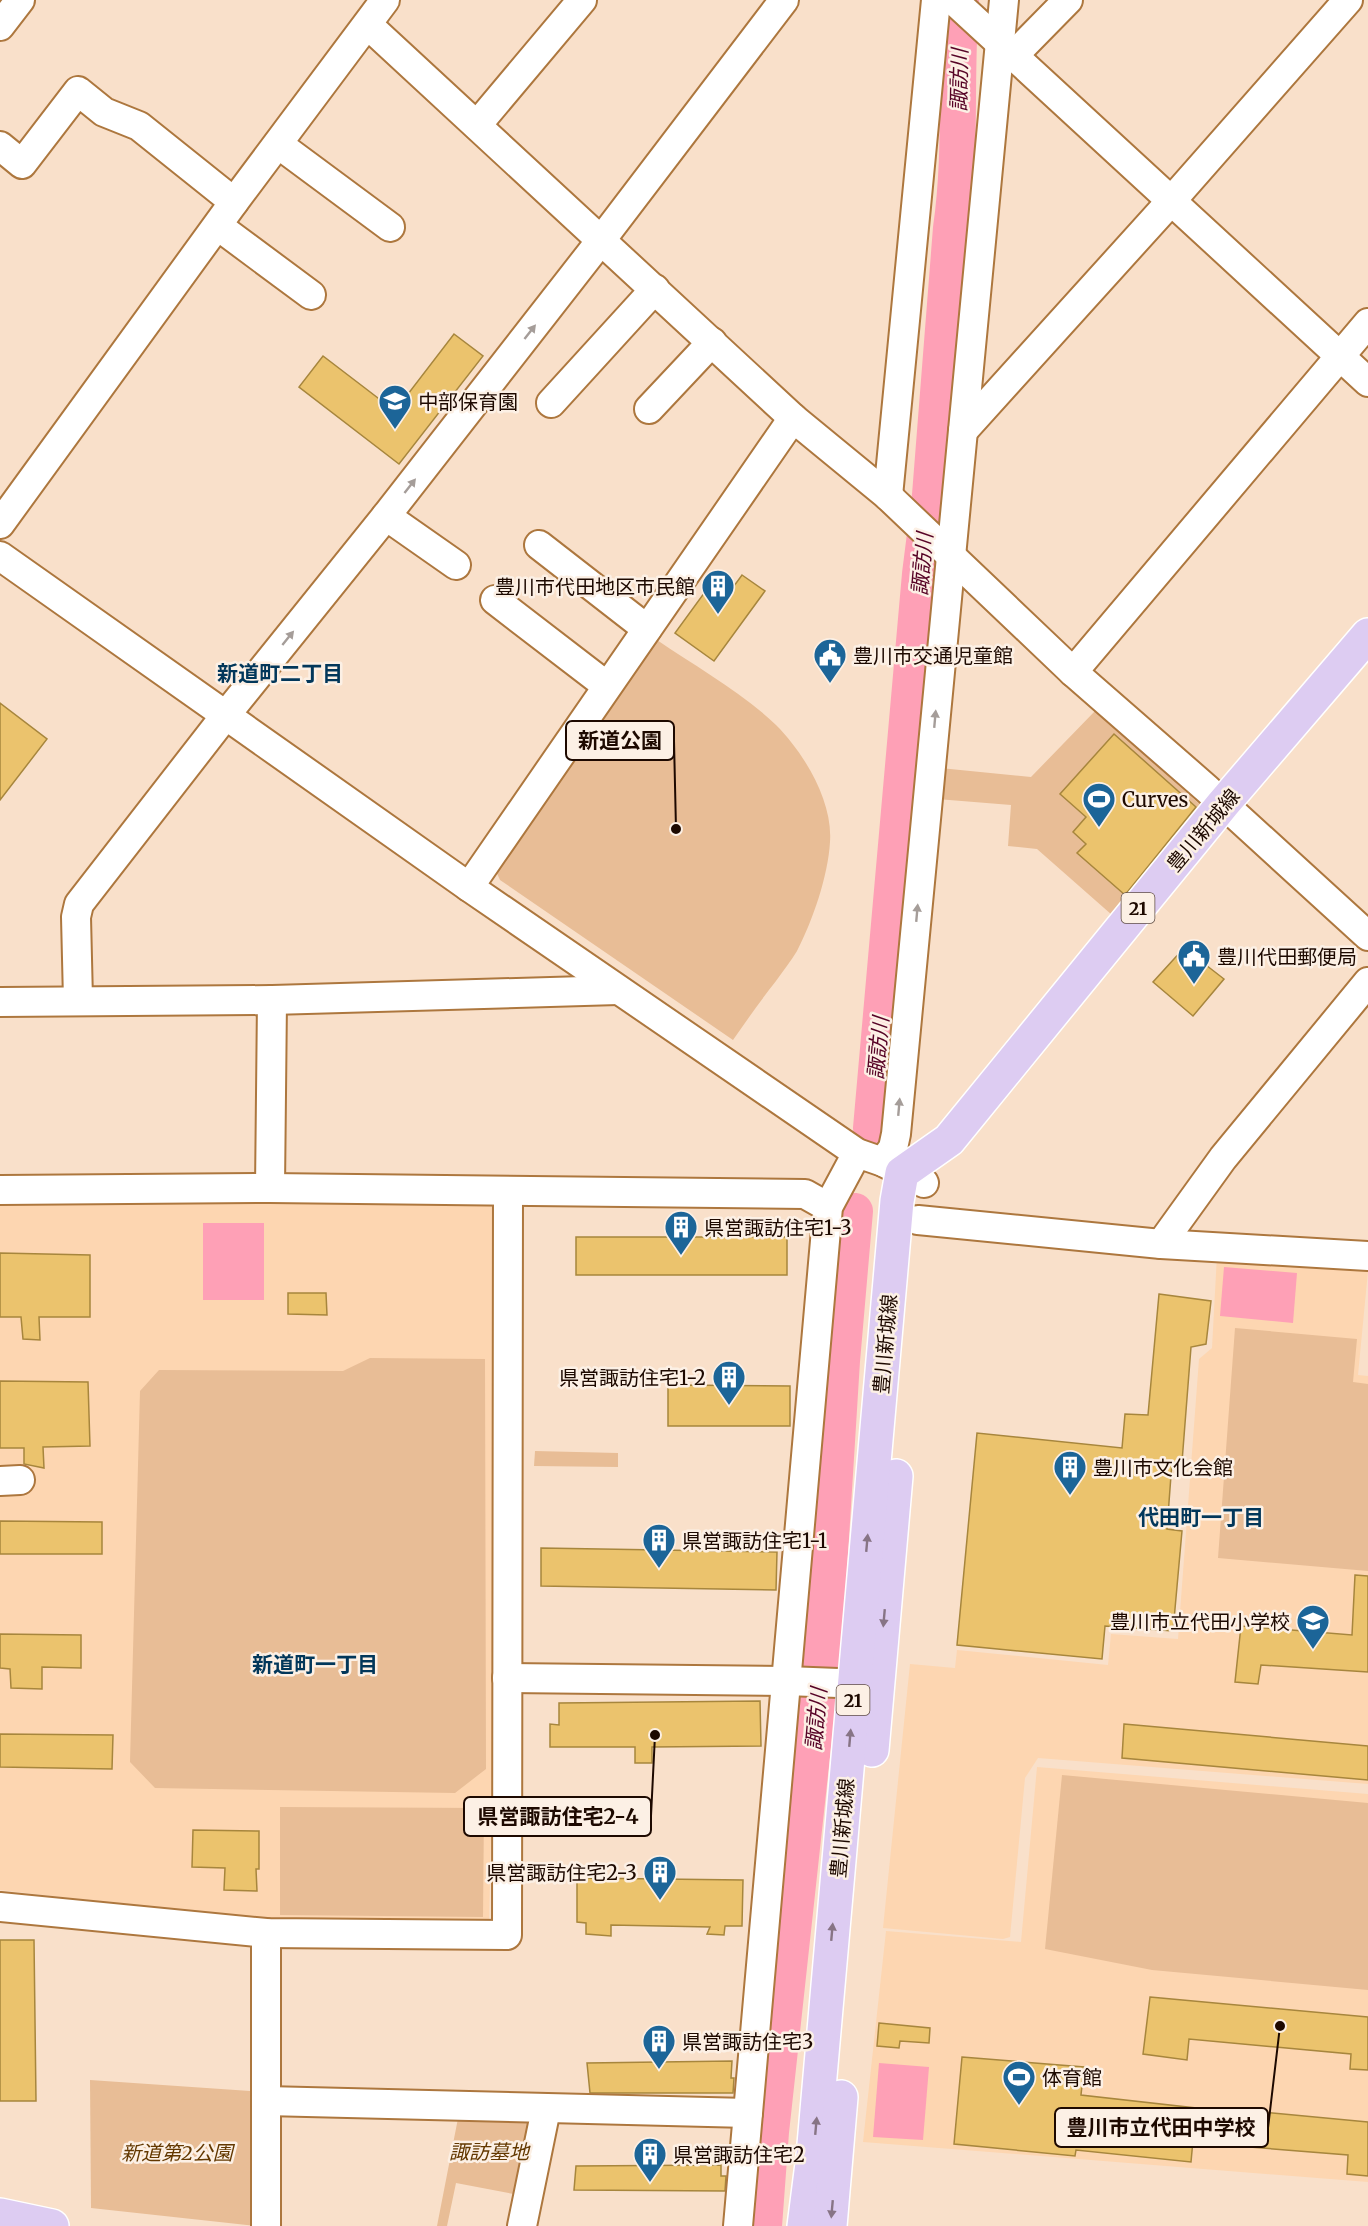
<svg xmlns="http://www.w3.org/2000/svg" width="1368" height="2226" viewBox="0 0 1368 2226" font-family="Merriweather,'Noto Sans JP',serif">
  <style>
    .built { fill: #fdd6b1 }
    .green { fill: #e8bd96 }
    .water { fill: #fea0b6 }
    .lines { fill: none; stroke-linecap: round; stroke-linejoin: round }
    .river { stroke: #fea0b6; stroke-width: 36 }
    .building { fill: #ebc36d; stroke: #a7863d; stroke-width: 1.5 }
    .minor-casing { stroke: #ad773e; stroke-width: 32 }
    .major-casing { stroke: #fff; stroke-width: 36 }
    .minor { stroke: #fff; stroke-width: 28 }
    .major { stroke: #ddccf2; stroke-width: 33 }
    .oneway { fill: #a59d99 }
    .oneway2 { fill: #877485 }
    .labels { text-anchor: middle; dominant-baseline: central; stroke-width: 5; stroke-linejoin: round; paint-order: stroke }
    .shield { fill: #fcf0e5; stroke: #604e45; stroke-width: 1.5 }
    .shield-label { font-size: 18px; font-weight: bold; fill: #1d0900 }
    .poi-label { font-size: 20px; fill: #1d0900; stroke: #fcf0e5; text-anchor: start }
    .street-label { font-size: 20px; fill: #1d0900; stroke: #fcf0e5 }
    .park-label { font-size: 20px; font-style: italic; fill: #633800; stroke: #fcf0e5 }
    .water-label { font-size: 21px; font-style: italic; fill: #560225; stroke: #fcf0e5 }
    .neighbourhood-label { font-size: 21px; font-weight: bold; fill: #02375a; stroke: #fcf0e5 }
    .leader { fill: none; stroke: #1d0900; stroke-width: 2 }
    .callout-dot { fill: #1d0900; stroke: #fcf0e5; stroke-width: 2 }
    .callout { fill: #fcf0e5; stroke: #1d0900; stroke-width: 2 }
    .callout-label { font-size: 21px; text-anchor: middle; font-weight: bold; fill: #1d0900 }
  </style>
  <rect width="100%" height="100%" fill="#f9e0ca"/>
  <g class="built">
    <polygon points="0,1200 495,1205 492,1799 489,1922 273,1921 0,1890"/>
    <polygon points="1217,1255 1368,1271 1358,1375 1368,1376 1368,1784 1038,1758 1025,1778 1010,1937 1003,1939 883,1928 910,1664 955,1668 957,1650 1108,1665 1111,1634 1178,1639 1199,1359 1212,1348"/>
    <polygon points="1037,1767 1368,1794 1368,2182 863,2142 886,1931 1021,1942"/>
  </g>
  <g class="green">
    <path d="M657 640C695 666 743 693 776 725 804 753 833 801 830 842 828 876 813 920 797 951 791 961 783 971 776 981 761 1000 747 1020 733 1040L500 880 494 867Z"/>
    <polygon points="1095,711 1205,809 1112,915 1037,849 1008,846 1011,805 937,799 940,768 1031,777"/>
    <polygon points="1235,1328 1357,1339 1353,1382 1368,1384 1368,1571 1218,1558"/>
    <polygon points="370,1358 485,1359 486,1769 455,1793 155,1788 130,1762 140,1391 159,1370 343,1371"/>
    <polygon points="535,1451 618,1453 618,1467 534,1466"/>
    <polygon points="1062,1775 1368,1803 1368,1990 1152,1970 1045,1949"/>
    <polygon points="280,1807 484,1808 483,1917 280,1915"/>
    <polygon points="90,2080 250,2091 256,2226 91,2208"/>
    <polygon points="460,2108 539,2124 524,2196 456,2183 447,2226 437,2226"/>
  </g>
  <g class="water">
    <rect x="203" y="1223" width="61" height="77"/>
    <polygon points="1224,1267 1297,1273 1293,1323 1220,1316"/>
    <polygon points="879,2063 929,2067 923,2140 873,2137"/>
  </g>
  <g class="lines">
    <g class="river">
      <path d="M871 1128 920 574 930 495 951 228C962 153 955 76 961 0"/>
      <polyline points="764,2226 771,2132 817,1710 829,1570 842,1361 855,1211"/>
    </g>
  </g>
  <g class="building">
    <polygon points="454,334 483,356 399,464 299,387 323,356 395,411"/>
    <polygon points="742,575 765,591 714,661 675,633 710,585 726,597"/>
    <polygon points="0,703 47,739 0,800"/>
    <polygon points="1114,734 1196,807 1125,895 1077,853 1086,844 1073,832 1086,817 1060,794"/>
    <polygon points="1184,948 1224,979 1193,1016 1153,982"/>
    <rect x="576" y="1237" width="211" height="38"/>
    <polygon points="0,1253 90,1255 90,1317 39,1317 40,1340 23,1339 21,1317 0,1317"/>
    <polygon points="288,1293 326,1293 327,1315 288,1314"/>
    <polygon points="1159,1294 1211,1301 1206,1344 1191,1347 1182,1462 1172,1462 1167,1529 1182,1531 1173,1631 1105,1626 1102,1659 957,1645 977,1433 1122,1448 1125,1414 1148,1415"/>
    <polygon points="0,1381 88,1382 90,1446 43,1447 44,1468 24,1464 24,1448 0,1448"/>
    <polygon points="668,1385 790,1386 790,1426 668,1426"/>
    <polygon points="0,1521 102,1522 102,1554 0,1554"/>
    <polygon points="541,1548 777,1552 776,1590 541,1586"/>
    <polygon points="1355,1575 1368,1576 1368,1672 1261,1665 1258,1684 1235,1682 1241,1626 1352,1635"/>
    <polygon points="0,1634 81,1635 81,1668 42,1667 42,1689 11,1688 10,1669 0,1668"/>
    <polygon points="760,1701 761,1746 652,1747 652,1763 635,1763 635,1747 550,1747 550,1724 559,1725 559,1703"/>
    <polygon points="1124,1724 1368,1746 1368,1780 1122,1758"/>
    <polygon points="0,1734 113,1735 112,1769 0,1767"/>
    <polygon points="193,1830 259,1831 259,1869 256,1869 257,1891 224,1890 225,1868 192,1867"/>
    <polygon points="577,1878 743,1880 742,1926 725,1926 724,1935 707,1934 710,1927 611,1925 611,1936 586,1934 586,1923 577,1922"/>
    <polygon points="0,1940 34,1940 36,2101 0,2101"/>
    <polygon points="1150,1997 1368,2017 1368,2070 1350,2069 1351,2054 1189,2039 1187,2060 1143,2054"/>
    <polygon points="879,2023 930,2028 929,2043 900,2041 899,2048 877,2046"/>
    <polygon points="962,2057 1084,2067 1081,2095 1196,2108 1191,2162 1076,2150 1075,2156 954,2144"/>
    <polygon points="732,2061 731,2078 734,2078 733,2093 590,2093 587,2063"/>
    <polygon points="1229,2109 1368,2122 1368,2176 1347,2174 1348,2155 1225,2145"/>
    <polygon points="721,2165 721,2176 726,2176 725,2191 574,2190 576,2166"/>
  </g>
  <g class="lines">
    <defs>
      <g id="minor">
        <polyline points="953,0 1368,382"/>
        <polyline points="368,25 793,418 888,496 1073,672 1207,789 1368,936"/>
        <polyline points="0,26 20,0"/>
        <polyline points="1013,56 1068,0"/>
        <polyline points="477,125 582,0"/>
        <polyline points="278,144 390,227"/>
        <polyline points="0,146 22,164 78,91 104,112 139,126 234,202"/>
        <polyline points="218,226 311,295"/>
        <polyline points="551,403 655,289"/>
        <polyline points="649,409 712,342"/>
        <polyline points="963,431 1172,200 1348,0"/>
        <polyline points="888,496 936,0"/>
        <polyline points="386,516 456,565"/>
        <polyline points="0,524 234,202 385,0"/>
        <polyline points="539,545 647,629"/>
        <polyline points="0,556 469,887 857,1153 883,1162 924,1183"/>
        <polyline points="495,600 607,686"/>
        <polyline points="1073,672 1368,323"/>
        <polyline points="469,887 793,418"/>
        <polyline points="78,1000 76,917 79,904 225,716 386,516 602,239 784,0"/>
        <polyline points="0,1002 272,1000 618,990"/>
        <polyline points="883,1162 893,1148 896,1134 1004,0"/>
        <polyline points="270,1188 272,1000"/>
        <polyline points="0,1190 270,1188 805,1194 828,1207"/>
        <polyline points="918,1220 1161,1244 1368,1256"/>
        <polyline points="1161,1244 1223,1158 1368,982"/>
        <polyline points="0,1481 20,1480"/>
        <polyline points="507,1678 787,1681 838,1683 876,1686"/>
        <polyline points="0,1907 266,1933 507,1935 508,1191"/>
        <polyline points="266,1933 266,2226"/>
        <polyline points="266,2101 748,2113"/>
        <polyline points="522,2226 546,2109"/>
        <polyline points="738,2226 828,1207 857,1153"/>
      </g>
      <g id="major">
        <polyline points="872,1750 896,1476"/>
        <polyline points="0,2215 52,2226"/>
        <polyline points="804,2226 813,2156 897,1201 902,1173 949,1140 1223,804 1368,635"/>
        <polyline points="830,2226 841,2097"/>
      </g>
    </defs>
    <use href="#minor" class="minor-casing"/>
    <use href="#major" class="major-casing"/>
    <use href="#minor" class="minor"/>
    <use href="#major" class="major"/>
  </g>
  <defs><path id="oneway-solid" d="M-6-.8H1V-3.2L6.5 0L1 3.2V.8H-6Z" transform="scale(1.5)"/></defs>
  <g class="oneway">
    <use href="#oneway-solid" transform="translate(530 332) rotate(-52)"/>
    <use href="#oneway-solid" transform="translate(410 486) rotate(-52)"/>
    <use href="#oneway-solid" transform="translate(288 638) rotate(-51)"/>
    <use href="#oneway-solid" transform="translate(935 719) rotate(-85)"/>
    <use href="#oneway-solid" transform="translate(917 913) rotate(-85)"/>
    <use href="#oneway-solid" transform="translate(899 1107) rotate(-85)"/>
  </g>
  <g class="oneway2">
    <use href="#oneway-solid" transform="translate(867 1543) rotate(-85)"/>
    <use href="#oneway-solid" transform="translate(884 1618) rotate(95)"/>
    <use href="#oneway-solid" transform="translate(850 1738) rotate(-85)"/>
    <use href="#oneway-solid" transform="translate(832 1932) rotate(-85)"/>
    <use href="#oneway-solid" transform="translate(816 2126) rotate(-85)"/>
    <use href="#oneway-solid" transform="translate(832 2209) rotate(95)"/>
  </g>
  <defs>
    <symbol id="school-pin" viewBox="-11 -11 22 30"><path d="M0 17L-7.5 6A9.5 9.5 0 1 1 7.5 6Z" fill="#1c6598" stroke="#fcf0e5"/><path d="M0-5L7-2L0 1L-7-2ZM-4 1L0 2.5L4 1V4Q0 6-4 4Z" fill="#fff"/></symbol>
    <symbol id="building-pin" viewBox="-11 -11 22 30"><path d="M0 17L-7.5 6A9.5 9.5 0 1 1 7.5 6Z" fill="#1c6598" stroke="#fcf0e5"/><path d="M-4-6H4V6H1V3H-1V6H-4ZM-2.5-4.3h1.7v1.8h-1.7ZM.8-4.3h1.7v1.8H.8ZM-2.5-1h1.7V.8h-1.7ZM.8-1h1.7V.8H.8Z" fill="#fff"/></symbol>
    <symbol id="civic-pin" viewBox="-11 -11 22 30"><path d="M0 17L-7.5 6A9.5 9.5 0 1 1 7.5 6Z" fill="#1c6598" stroke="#fcf0e5"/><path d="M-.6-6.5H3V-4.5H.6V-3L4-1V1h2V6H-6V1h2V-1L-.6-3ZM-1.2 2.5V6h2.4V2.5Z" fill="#fff"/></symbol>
    <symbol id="stadium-pin" viewBox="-11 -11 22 30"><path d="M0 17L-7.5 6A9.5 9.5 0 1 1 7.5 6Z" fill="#1c6598" stroke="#fcf0e5"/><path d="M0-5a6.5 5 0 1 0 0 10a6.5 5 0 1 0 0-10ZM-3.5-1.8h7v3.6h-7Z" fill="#fff"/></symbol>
  </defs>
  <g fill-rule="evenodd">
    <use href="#school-pin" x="376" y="382" width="38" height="52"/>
    <use href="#building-pin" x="699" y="567" width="38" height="52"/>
    <use href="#civic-pin" x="811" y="636" width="38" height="52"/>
    <use href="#stadium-pin" x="1080" y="780" width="38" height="52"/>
    <use href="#civic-pin" x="1175" y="937" width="38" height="52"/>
    <use href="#building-pin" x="662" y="1208" width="38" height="52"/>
    <use href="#building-pin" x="710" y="1358" width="38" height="52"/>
    <use href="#building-pin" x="1051" y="1448" width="38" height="52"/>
    <use href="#building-pin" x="640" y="1521" width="38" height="52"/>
    <use href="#school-pin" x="1294" y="1602" width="38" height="52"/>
    <use href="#building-pin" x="641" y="1853" width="38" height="52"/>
    <use href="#building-pin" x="640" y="2022" width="38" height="52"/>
    <use href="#stadium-pin" x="1000" y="2058" width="38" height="52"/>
    <use href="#building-pin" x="631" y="2135" width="38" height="52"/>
  </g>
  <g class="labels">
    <g class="shield">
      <rect x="1121.5" y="893" width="33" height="30" rx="4.5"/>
      <rect x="836.5" y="1685" width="33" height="30" rx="4.5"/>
    </g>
    <g class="shield-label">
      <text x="1138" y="908">21</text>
      <text x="853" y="1700">21</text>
    </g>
    <g class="poi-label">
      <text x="418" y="401">中部保育園</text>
      <text x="695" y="586" text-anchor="end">豊川市代田地区市民館</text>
      <text x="853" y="655">豊川市交通児童館</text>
      <text x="1122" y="799">Curves</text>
      <text x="1217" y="956">豊川代田郵便局</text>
      <text x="704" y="1227">県営諏訪住宅1-3</text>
      <text x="706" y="1377" text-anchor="end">県営諏訪住宅1-2</text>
      <text x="1093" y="1467">豊川市文化会館</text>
      <text x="682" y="1540">県営諏訪住宅1-1</text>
      <text x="1290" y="1621" text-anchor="end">豊川市立代田小学校</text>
      <text x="637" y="1872" text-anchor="end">県営諏訪住宅2-3</text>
      <text x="682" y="2041">県営諏訪住宅3</text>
      <text x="1042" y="2077">体育館</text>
      <text x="673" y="2154">県営諏訪住宅2</text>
    </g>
    <g class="street-label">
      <text transform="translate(1203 830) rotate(-50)">豊川新城線</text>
      <text transform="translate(885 1344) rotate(-85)">豊川新城線</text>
      <text transform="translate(842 1828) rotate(-85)">豊川新城線</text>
    </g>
    <g class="park-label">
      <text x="489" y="2151">諏訪墓地</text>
      <text x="177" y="2152">新道第2公園</text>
    </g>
    <g class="water-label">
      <text transform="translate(959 80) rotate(-89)">諏訪川</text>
      <text transform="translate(922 564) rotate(-85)">諏訪川</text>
      <text transform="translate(878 1048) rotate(-85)">諏訪川</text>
      <text transform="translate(816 1719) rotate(-85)">諏訪川</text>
    </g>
    <g class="neighbourhood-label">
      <text x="280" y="673">新道町二丁目</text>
      <text x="1201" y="1517">代田町一丁目</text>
      <text x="315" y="1664">新道町一丁目</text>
    </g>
  </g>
  <path class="leader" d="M676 829L674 741M655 1735L651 1816M1280 2026L1268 2128"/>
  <g class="callout-dot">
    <circle cx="676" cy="829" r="6"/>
    <circle cx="655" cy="1735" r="6"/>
    <circle cx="1280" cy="2026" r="6"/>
  </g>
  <g class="callout">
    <rect x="566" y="721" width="108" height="39" rx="6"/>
    <rect x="464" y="1797" width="187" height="39" rx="6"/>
    <rect x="1055" y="2108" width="213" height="39" rx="6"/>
  </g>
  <g class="callout-label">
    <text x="620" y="748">新道公園</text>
    <text x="558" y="1824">県営諏訪住宅2-4</text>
    <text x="1161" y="2135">豊川市立代田中学校</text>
  </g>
</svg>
